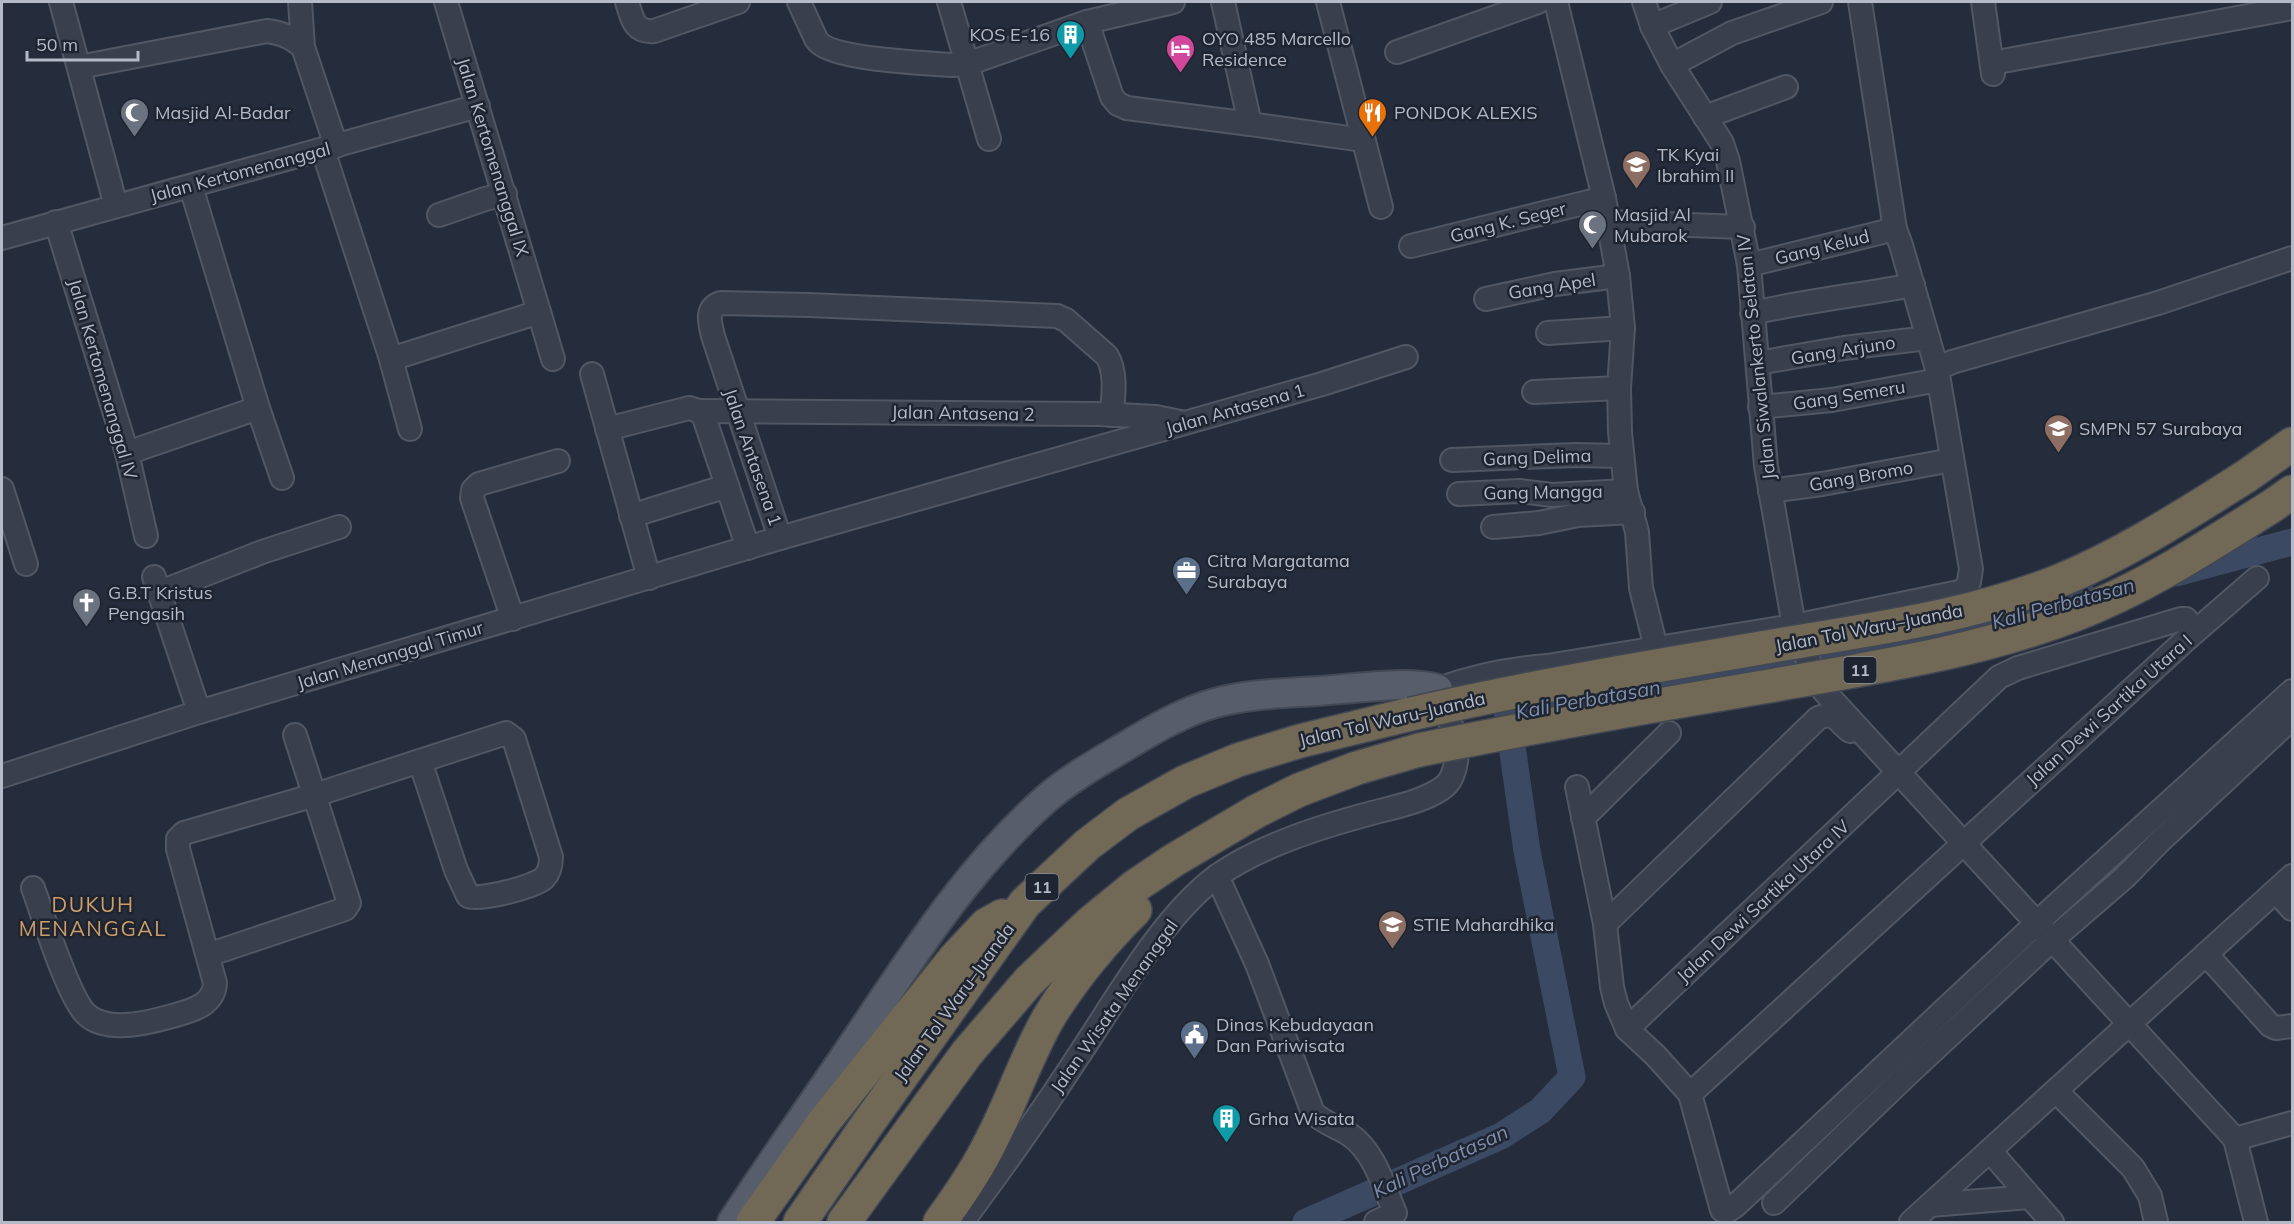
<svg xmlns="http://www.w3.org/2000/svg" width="2294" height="1224" viewBox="0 0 2294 1224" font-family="Mulish,sans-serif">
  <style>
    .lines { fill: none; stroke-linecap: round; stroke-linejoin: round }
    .river { stroke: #3c4963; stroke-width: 27 }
    .minor-casing { stroke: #515763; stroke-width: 26 }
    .major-casing { stroke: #424854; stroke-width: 32 }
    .highway-casing { stroke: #414753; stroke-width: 36 }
    .minor { stroke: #393f4c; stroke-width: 22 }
    .major { stroke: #575d6b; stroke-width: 28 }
    .highway { stroke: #716956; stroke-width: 33 }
    .highway-bridge-casing { stroke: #414753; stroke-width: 36; stroke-linecap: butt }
    .highway-bridge { stroke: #716956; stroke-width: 33 }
    .labels { text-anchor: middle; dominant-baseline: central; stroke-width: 5; stroke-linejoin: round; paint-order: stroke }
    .shield { fill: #1e2430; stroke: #878d9a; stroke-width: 1.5 }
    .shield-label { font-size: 16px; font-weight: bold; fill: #b4bac7 }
    .poi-label { font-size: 18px; fill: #b4bac7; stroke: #1e2430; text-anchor: start }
    .street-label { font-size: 18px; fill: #b4bac7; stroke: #1e2430 }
    .water-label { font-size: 20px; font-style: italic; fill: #7e8ead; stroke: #1e2430 }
    .quarter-label { font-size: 21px; letter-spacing: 1.5px; fill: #cd9e69; stroke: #1e2430 }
  </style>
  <rect width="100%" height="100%" fill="#252c3b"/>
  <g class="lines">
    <g class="river">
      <polyline points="2176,573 2292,542"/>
      <polyline points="1306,1222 1501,1136 1540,1111 1572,1077 1527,851 1507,711 1801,665 1990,622 2084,597"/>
    </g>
    <defs>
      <g id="minor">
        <polyline points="61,2 116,206"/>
        <polyline points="300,2 303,47"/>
        <polyline points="446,2 539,312"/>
        <path d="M627 2C632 18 634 33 654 31L738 2"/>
        <path d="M799 2 816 39C828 60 927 63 953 65L967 64 1087 22 1173 2"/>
        <polyline points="949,2 989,139"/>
        <polyline points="1223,2 1250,124 1363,140"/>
        <polyline points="1328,2 1381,207"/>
        <polyline points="1556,2 1604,198 1618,276 1623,328 1619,388 1620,432 1626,491 1637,532 1641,588 1656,648"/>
        <polyline points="1644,2 1652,26 1672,65 1722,143 1728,161 1749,265 1766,466 1794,626 1795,634 1824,691 2235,1139 2256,1222"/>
        <polyline points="1860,2 1895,229 1901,245 1937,369"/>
        <polyline points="1983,2 1993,74"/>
        <polyline points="1087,22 1112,97 1118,104 1127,108 1250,124"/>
        <polyline points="1652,26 1710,2"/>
        <polyline points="1397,52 1538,2"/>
        <polyline points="1992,63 2292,8"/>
        <polyline points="1672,65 1732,33 1821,2"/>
        <path d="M79 67 267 31C282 33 291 37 303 47L336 146"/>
        <polyline points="1705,117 1786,87"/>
        <polyline points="323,150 391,359 410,429"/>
        <polyline points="191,187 258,408 282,478"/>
        <polyline points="439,215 485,199 505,194"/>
        <polyline points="56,222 127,453 146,536"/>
        <polyline points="1609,222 1743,227"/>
        <polyline points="2,238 478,106"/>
        <polyline points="1411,246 1604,198"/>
        <polyline points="1749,265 1895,229"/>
        <polyline points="1486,299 1555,284 1618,276"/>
        <path d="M1752 313C1806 301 1860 295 1913 285"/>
        <polyline points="1548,333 1623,328"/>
        <polyline points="391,359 539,312 553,359"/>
        <polyline points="1758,363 1844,348 1928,338"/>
        <polyline points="592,374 649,578"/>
        <polyline points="1534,392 1619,388"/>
        <polyline points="1760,407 1832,400 1938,380"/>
        <polyline points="699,411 1099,414 1156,417 1180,422"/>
        <polyline points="607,429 689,408 699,411 704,417 748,548"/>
        <polyline points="127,453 258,408"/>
        <polyline points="1452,460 1576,455 1622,456"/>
        <polyline points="2,489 26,564"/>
        <polyline points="1770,491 1822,484 1952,460"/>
        <polyline points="1459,494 1520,491 1552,495 1626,491"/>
        <polyline points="631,516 727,486"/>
        <polyline points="1493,527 1539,523 1578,515 1633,512"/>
        <path d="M780 538 713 336C710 323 705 308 721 303L809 305 1057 316 1066 320 1107 356C1117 373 1113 396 1112 415"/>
        <polyline points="154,577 199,712"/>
        <polyline points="2257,578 2189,637 1690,1094 1722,1210 1729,1210 1735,1206 2053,908 2292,691"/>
        <polyline points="158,593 262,552 339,527"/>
        <polyline points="513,619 472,498 473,490 479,484 558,461"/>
        <polyline points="2,776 199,712 780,538 1322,384 1406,357"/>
        <polyline points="1577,787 1605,924 1612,987 1616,1003 1627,1029 1656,1056 1690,1094"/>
        <polyline points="1583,818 1669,733"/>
        <path d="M1217 876 1257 964 1313 1113C1324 1123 1338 1127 1350 1135 1374 1151 1384 1187 1395 1213L1376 1222"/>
        <path d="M33 888C43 915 69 1000 87 1015 109 1034 151 1022 176 1015 194 1010 214 1004 215 983L178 849V839L184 833 315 795 503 734 506 733 514 739 551 857C551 865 550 872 544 878 534 887 479 901 468 896L456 870 420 761"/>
        <polyline points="2276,891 2292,909"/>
        <path d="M1605 924 1818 718C1836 711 1837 721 1850 731"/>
        <polyline points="2206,954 2270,1025 2276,1028 2292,1026"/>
        <polyline points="208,955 339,911 345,909 349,903 295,735"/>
        <path d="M1627 1029 1999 677 2018 668 2181 619H2186C2191 625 2192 630 2189 637"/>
        <polyline points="2056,1091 2133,1168 2150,1196 2156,1222"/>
        <polyline points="2235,1139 2292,1123"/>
        <polyline points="1990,1151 2052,1222"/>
        <polyline points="1774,1203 1908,1074 2052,940 2125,877 2159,842 2292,718"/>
        <polyline points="1930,1205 2029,1197"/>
        <path d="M962 1222C1003 1167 1042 1112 1079 1055 1117 998 1163 916 1217 876 1237 862 1259 851 1282 842 1311 830 1342 821 1372 813 1395 807 1421 802 1441 789 1446 786 1450 781 1452 776 1465 747 1447 716 1438 689 1474 676 1509 669 1547 666L1794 626 1964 591 1969 582 1971 569 1937 369 1952 362 2158 303 2292 258"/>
        <polyline points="1911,1222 2292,876"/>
      </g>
      <path id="major" d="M732 1222C773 1160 816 1099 858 1037 915 952 969 867 1046 799 1070 778 1099 762 1126 746 1154 729 1183 712 1215 703 1248 694 1285 693 1319 691 1350 689 1410 680 1438 689"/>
      <g id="highway">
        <polyline points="2245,477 2292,444"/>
        <polyline points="2272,506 2292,492"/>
        <polyline points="753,1222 823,1123 955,958 986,925 1002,916"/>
        <polyline points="800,1222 869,1122 1025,903 1087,845 1128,814 1185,782 1238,760 1300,741 1411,714"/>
        <polyline points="844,1222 967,1053 1029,981 1090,923 1134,887 1174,860 1257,811 1299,790 1357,768 1419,750"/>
        <path d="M940 1222C959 1196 977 1170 991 1141 1012 1101 1026 1057 1049 1017 1073 978 1102 943 1135 910"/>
      </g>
    </defs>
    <use href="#minor" class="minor-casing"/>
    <use href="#major" class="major-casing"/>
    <use href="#highway" class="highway-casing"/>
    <use href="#minor" class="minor"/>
    <use href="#major" class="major"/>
    <use href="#highway" class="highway"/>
    <defs>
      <g id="highway-bridge">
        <path d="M1411 714C1537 685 1663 665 1790 643 1881 628 1974 615 2059 581 2125 554 2186 514 2245 477"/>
        <path d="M1419 750C1538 726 1656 705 1775 685 1876 667 1979 652 2074 615 2145 588 2208 546 2272 506"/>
      </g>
    </defs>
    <use href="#highway-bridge" class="highway-bridge-casing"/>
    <use href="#highway-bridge" class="highway-bridge"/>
  </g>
  <defs>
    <symbol id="building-pin" viewBox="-11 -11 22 30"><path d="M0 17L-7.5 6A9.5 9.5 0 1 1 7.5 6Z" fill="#0f9aa8" stroke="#1e2430"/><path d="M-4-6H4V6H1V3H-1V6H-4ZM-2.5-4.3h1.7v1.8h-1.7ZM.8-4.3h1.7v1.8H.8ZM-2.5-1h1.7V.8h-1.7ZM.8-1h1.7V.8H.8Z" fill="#fff"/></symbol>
    <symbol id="hotel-pin" viewBox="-11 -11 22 30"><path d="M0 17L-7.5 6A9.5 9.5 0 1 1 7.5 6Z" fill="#d1479c" stroke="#1e2430"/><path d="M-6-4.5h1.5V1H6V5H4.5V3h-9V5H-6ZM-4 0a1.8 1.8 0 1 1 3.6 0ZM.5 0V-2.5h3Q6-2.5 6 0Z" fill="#fff"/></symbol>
    <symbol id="mosque-pin" viewBox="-11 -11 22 30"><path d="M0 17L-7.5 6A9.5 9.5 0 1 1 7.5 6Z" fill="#6b7280" stroke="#1e2430"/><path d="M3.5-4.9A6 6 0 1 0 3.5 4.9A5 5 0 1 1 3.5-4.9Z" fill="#fff"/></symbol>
    <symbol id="restaurant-pin" viewBox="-11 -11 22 30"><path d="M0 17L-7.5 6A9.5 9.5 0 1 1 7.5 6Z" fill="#e8710a" stroke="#1e2430"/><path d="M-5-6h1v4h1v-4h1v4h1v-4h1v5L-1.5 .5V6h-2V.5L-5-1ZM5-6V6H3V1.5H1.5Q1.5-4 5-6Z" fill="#fff"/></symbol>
    <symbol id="school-pin" viewBox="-11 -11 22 30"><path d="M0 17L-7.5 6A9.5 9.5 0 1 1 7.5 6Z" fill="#8d6e63" stroke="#1e2430"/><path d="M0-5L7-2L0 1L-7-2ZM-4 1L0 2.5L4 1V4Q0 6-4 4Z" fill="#fff"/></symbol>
    <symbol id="office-pin" viewBox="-11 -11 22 30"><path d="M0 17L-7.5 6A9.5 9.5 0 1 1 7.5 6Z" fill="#5c6f8a" stroke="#1e2430"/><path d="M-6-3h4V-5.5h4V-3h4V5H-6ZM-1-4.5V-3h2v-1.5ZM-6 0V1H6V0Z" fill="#fff"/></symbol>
    <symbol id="church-pin" viewBox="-11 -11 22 30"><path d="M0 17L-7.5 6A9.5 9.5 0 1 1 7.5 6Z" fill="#6b7280" stroke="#1e2430"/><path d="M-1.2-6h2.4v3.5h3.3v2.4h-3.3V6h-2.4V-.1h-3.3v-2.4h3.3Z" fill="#fff"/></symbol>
    <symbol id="university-pin" viewBox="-11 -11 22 30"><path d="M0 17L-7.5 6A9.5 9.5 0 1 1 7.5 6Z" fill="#8d6e63" stroke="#1e2430"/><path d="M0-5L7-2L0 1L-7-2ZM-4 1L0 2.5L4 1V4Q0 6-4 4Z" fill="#fff"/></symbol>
    <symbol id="civic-pin" viewBox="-11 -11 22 30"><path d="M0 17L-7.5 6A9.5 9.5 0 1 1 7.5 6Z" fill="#5c6f8a" stroke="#1e2430"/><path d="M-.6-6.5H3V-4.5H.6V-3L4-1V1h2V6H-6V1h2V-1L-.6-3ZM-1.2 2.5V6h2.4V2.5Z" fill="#fff"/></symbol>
  </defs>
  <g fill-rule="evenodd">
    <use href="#building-pin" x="1054" y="18" width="33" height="45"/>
    <use href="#hotel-pin" x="1164" y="32" width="33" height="45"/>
    <use href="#mosque-pin" x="118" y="96" width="33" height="45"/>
    <use href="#restaurant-pin" x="1356" y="96" width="33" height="45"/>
    <use href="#school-pin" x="1620" y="148" width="33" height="45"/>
    <use href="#mosque-pin" x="1576" y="208" width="33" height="45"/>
    <use href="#school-pin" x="2042" y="412" width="33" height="45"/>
    <use href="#office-pin" x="1170" y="554" width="33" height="45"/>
    <use href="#church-pin" x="70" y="586" width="33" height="45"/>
    <use href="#university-pin" x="1376" y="908" width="33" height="45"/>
    <use href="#civic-pin" x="1178" y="1018" width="33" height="45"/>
    <use href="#building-pin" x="1210" y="1102" width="33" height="45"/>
  </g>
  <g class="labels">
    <g class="shield">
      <rect x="1843.5" y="657" width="33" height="26" rx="4.5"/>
      <rect x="1025.5" y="874" width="33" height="26" rx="4.5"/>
    </g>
    <g class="shield-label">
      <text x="1860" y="670">11</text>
      <text x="1042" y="887">11</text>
    </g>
    <g class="poi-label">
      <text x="1050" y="34" text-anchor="end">KOS E-16</text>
      <text x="1202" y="38">OYO 485 Marcello<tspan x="1202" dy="21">Residence</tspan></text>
      <text x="155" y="112">Masjid Al-Badar</text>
      <text x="1394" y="112">PONDOK ALEXIS</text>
      <text x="1657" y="154">TK Kyai<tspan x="1657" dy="21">Ibrahim II</tspan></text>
      <text x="1614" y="214">Masjid Al<tspan x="1614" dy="21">Mubarok</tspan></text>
      <text x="2079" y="428">SMPN 57 Surabaya</text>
      <text x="1207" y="560">Citra Margatama<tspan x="1207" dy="21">Surabaya</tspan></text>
      <text x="108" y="592">G.B.T Kristus<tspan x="108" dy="21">Pengasih</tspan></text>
      <text x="1413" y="924">STIE Mahardhika</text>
      <text x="1216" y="1024">Dinas Kebudayaan<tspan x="1216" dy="21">Dan Pariwisata</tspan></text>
      <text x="1248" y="1118">Grha Wisata</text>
    </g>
    <g class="street-label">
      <text transform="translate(493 157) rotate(73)">Jalan Kertomenanggal IX</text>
      <text transform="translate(240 172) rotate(-15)">Jalan Kertomenanggal</text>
      <text transform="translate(1508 222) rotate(-14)">Gang K. Seger</text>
      <text transform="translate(1822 247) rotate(-14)">Gang Kelud</text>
      <text transform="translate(1552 286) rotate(-9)">Gang Apel</text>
      <text transform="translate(1843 350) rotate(-9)">Gang Arjuno</text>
      <text transform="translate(1756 357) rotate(-96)">Jalan Siwalankerto Selatan IV</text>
      <text transform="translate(103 379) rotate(74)">Jalan Kertomenanggal IV</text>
      <text transform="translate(1849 395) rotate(-9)">Gang Semeru</text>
      <text transform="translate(1235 409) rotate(-16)">Jalan Antasena 1</text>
      <text transform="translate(963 413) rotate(1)">Jalan Antasena 2</text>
      <text transform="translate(753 457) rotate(71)">Jalan Antasena 1</text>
      <text transform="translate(1537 457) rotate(-2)">Gang Delima</text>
      <text transform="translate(1861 476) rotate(-10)">Gang Bromo</text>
      <text transform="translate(1543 492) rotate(-1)">Gang Mangga</text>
      <text transform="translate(1869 628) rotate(-11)">Jalan Tol Waru–Juanda</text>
      <text transform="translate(390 655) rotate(-17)">Jalan Menanggal Timur</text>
      <text transform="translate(2109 710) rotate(-42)">Jalan Dewi Sartika Utara I</text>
      <text transform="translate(1392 719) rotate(-13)">Jalan Tol Waru–Juanda</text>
      <text transform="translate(1763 901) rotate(-43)">Jalan Dewi Sartika Utara IV</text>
      <text transform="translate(954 1002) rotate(-54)">Jalan Tol Waru–Juanda</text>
      <text transform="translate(1114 1006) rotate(-55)">Jalan Wisata Menanggal</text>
    </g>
    <g class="water-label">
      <text transform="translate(2063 603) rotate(-15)">Kali Perbatasan</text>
      <text transform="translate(1588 699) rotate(-10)">Kali Perbatasan</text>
      <text transform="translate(1440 1161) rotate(-25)">Kali Perbatasan</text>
    </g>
    <g class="quarter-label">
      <text x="93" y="904">DUKUH<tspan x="93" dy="24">MENANGGAL</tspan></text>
    </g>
  </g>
  <rect width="2294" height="1224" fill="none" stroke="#b4bac7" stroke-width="6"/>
  <path d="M27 51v9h111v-9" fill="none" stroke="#b4bac7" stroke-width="3"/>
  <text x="36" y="51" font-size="18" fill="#b4bac7" stroke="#1e2430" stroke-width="4.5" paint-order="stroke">50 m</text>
</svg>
